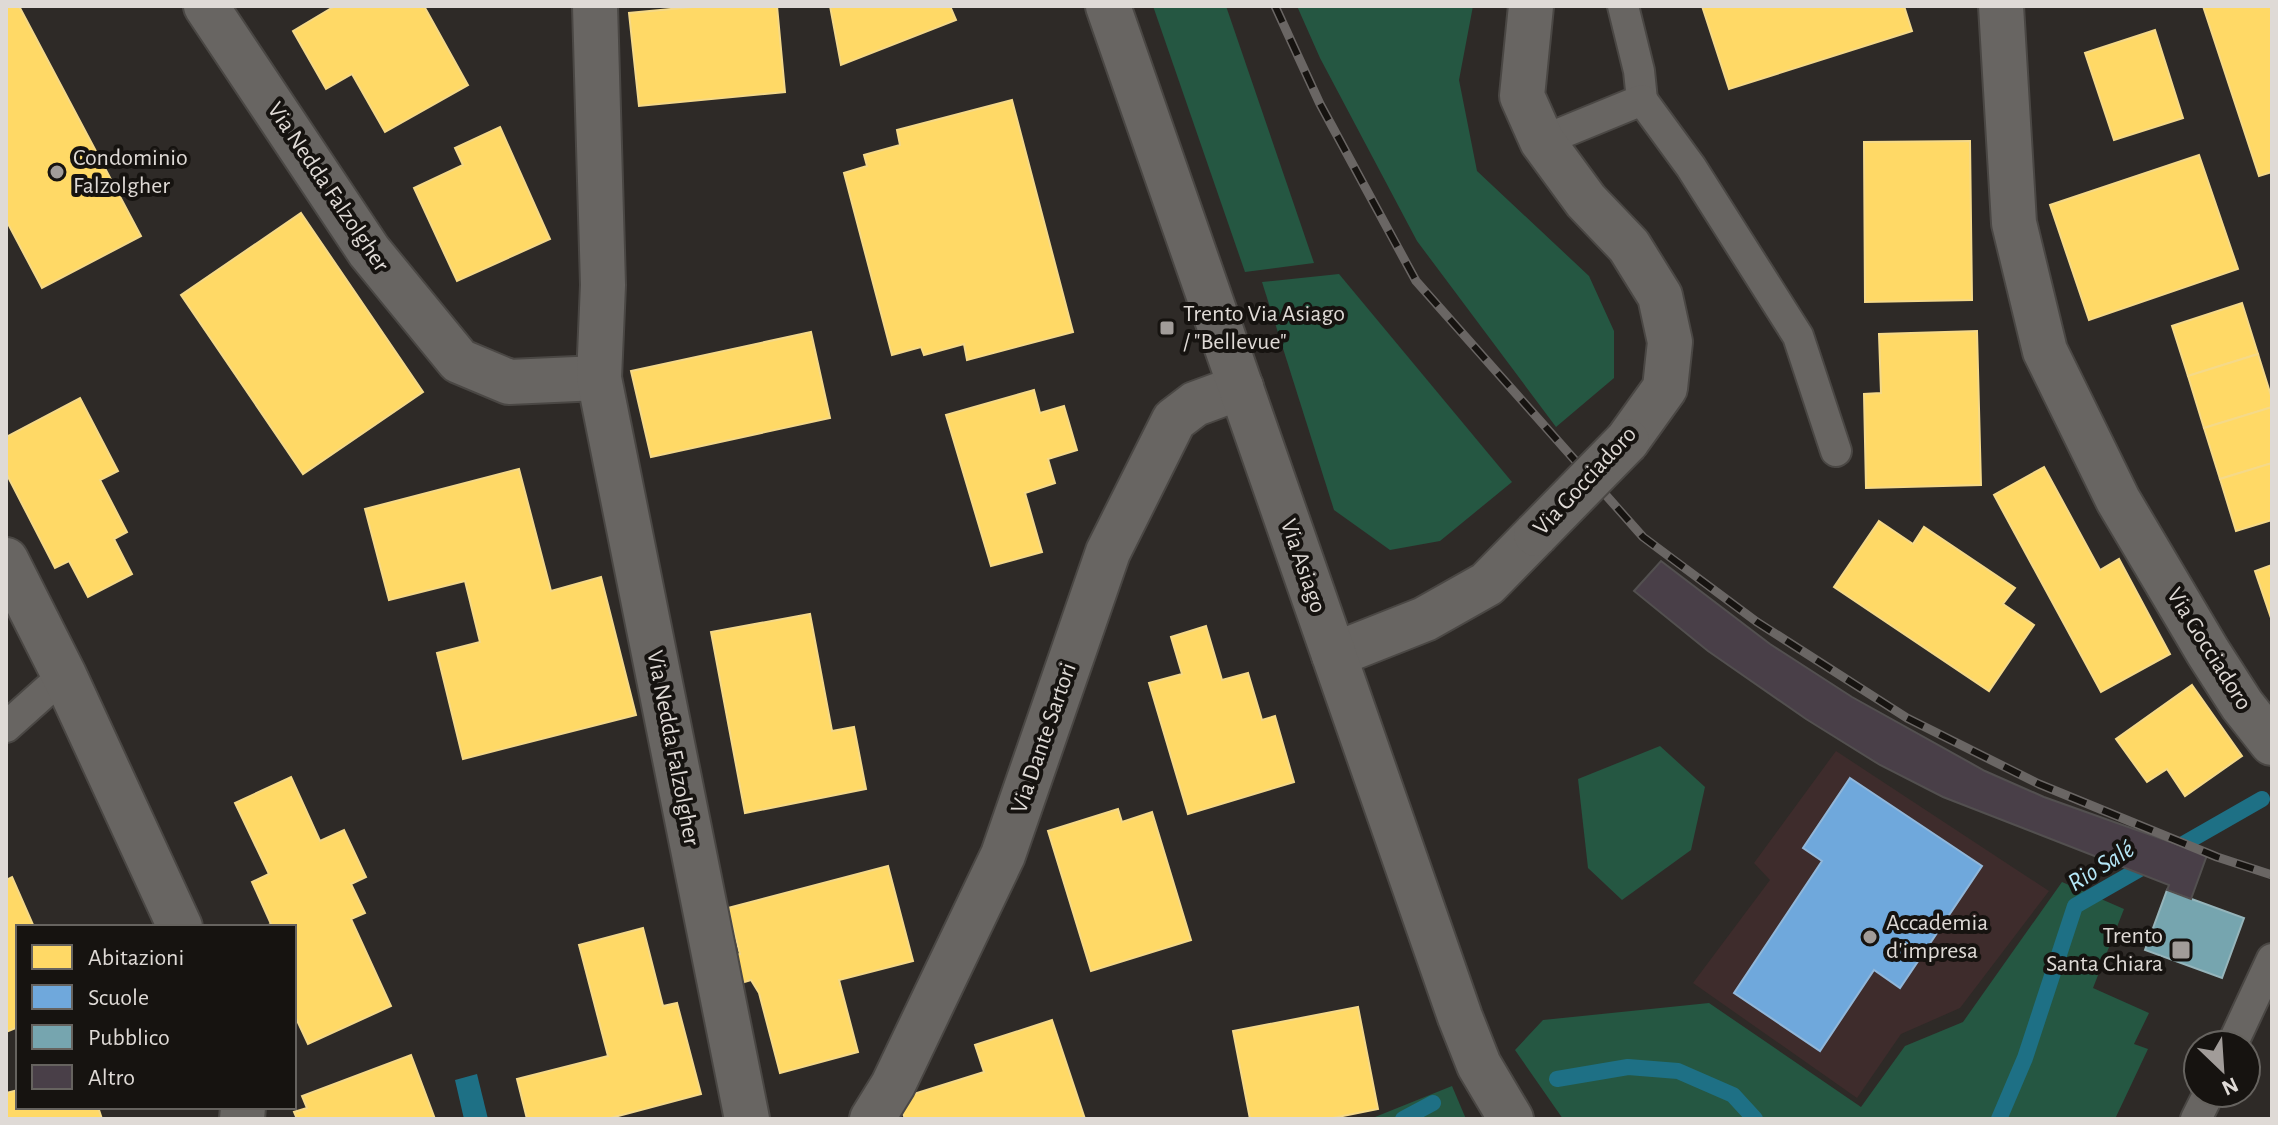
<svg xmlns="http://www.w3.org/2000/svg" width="2278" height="1125" viewBox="0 0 2278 1125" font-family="'Alegreya Sans',sans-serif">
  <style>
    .education { fill: #3e2c2c }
    .green { fill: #255742 }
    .water { fill: #1e7085 }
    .homes { fill: #ffd966; stroke: #f5d988; stroke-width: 2 }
    .schools { fill: #6fa8dc; stroke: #91b7da; stroke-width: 2 }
    .public { fill: #76a5af; stroke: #96b5bb; stroke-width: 2 }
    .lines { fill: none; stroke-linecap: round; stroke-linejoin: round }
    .stream { stroke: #1e7085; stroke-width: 16 }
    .building { fill: #493f48; stroke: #535050; stroke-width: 2 }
    .service-casing { stroke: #4a4744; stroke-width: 34 }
    .minor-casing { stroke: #4a4744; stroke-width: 48 }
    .tertiary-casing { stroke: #4a4744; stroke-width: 48 }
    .secondary-casing { stroke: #4a4744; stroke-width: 48 }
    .service { stroke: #686562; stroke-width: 30 }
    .minor { stroke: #686562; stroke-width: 44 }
    .tertiary { stroke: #686562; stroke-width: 44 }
    .secondary { stroke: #686562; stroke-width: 44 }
    .rail-casing { stroke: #6a6664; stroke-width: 9 }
    .rail { stroke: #161310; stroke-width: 6; stroke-dasharray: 18; stroke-linecap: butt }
    .tertiary-bridge-casing { stroke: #4a4744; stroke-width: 48; stroke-linecap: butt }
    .tertiary-bridge { stroke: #686562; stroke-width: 44 }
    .poi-dot { fill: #a19c99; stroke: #161310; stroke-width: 3 }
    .labels { text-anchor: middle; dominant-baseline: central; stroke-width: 8; stroke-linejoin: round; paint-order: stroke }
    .poi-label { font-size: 24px; fill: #dfdad6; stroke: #161310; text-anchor: start }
    .street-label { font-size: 24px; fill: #dfdad6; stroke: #161310 }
    .water-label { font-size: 26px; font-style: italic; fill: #b5e7f7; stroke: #161310 }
  </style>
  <rect width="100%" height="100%" fill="#2e2a27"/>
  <polygon class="education" points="1836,751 2049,891 1960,1008 1901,1034 1857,1098 1693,983 1770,880 1754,863"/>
  <g class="green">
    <polygon points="1153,6 1226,6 1314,263 1245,272"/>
    <polygon points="1297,6 1473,6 1459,80 1477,171 1589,276 1614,331 1614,378 1556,427 1417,241 1320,58"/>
    <polygon points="1339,274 1512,482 1440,541 1390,550 1334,510 1262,282"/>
    <polygon points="1660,746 1705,787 1691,850 1622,900 1588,868 1578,779"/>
    <polygon points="2062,882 2124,909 2093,988 2149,1013 2134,1044 2148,1049 2115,1119 1563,1119 1515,1050 1543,1020 1709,1003 1861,1107 1905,1046 1963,1022"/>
    <polygon points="1452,1086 1466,1119 1370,1119"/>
  </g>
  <polygon class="water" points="477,1074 488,1119 464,1119 455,1080"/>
  <g class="homes">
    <polygon points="6,6 19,6 141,236 42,288 6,220"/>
    <polygon points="335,6 424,6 468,85 385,132 352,74 326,89 293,31"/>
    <polygon points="703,6 777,6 785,92 639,106 629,13"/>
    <polygon points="830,6 950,6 956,20 841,65"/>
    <polygon points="1702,6 1904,6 1912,31 1729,89"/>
    <polygon points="2203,6 2272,6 2272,172 2259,176"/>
    <polygon points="2155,30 2183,118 2114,140 2085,53"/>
    <polygon points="1012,100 1073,332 967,360 964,344 924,355 921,347 892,355 844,173 867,166 864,155 900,145 897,130"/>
    <polygon points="500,127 550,239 457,281 414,188 463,165 455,148"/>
    <polygon points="1970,141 1972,300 1865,302 1864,142"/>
    <polygon points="2199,155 2238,269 2089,320 2050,205"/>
    <polygon points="301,213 423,392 303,474 181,295"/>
    <polygon points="2242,303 2258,354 2188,376 2172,326"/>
    <polygon points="1977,331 1981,485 1866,488 1864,394 1881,393 1879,334"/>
    <polygon points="811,332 830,418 651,457 631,371"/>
    <polygon points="2258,354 2272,399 2272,407 2204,428 2188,376"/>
    <polygon points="1034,390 1040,413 1064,406 1077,450 1048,459 1055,483 1025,493 1042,552 991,566 946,415"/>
    <polygon points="80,398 118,471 100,480 127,532 114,539 132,574 88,597 69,561 55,568 6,473 6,437"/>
    <polygon points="2272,407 2272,463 2220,479 2204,428"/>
    <polygon points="2272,463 2272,520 2236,531 2220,479"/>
    <polygon points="2044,467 2100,570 2119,559 2170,654 2101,692 1994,495"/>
    <polygon points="519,469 551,591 601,577 636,715 463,759 437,653 480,642 465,581 389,600 365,509"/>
    <polygon points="1879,521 1913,544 1924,527 2015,588 2003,604 2034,625 1989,691 1834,587"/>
    <polygon points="2272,565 2272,621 2255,571"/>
    <polygon points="810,614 832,731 854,727 866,789 745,813 711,632"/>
    <polygon points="1206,626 1222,680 1248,673 1262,720 1275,716 1294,782 1188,814 1149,683 1182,674 1171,637"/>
    <polygon points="2192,685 2242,756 2185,796 2167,769 2147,782 2116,739"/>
    <polygon points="291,777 320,841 344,830 366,877 351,884 365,913 351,919 391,1006 308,1044 294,1014 294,927 264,927 271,924 252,882 269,874 235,803"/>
    <polygon points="1118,809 1122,822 1152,812 1191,940 1091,971 1048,831"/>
    <polygon points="888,866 913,961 839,980 858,1052 780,1073 759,993 751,980 728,987 721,958 740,954 728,908"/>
    <polygon points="12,877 34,927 18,927 18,1027 6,1032 6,880"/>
    <polygon points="643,928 663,1006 677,1003 701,1094 607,1119 527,1119 517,1079 608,1056 579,945"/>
    <polygon points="1358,1007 1378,1109 1328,1119 1250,1119 1233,1031"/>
    <polygon points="1052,1020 1085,1119 905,1119 898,1099 984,1072 975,1045"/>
    <polygon points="411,1055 435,1119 297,1119 294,1112 307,1108 302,1096"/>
    <polygon points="18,1090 18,1107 98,1107 102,1119 6,1119 6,1093"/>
  </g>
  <polygon class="schools" points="1850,778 1982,866 1900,988 1874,970 1820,1051 1734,993 1822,861 1803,848"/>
  <polygon class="public" points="2167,890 2244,918 2222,978 2145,950"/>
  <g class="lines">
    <g class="stream">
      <polyline points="1557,1079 1628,1067 1678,1071 1733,1095 1755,1119"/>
      <polyline points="1403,1119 1433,1103"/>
      <polyline points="1999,1119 2025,1058 2075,906 2262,799"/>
    </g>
  </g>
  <polygon class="building" points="1661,561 1770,644 1852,697 1985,771 2044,797 2207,855 2191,899 2167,890 2169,885 1943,797 1880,765 1806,719 1708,651 1634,591"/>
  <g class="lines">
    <defs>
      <g id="service">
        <polyline points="1623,6 1639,71 1642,100"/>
        <polyline points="1542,141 1642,100 1691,167 1798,336 1836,451"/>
        <polyline points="6,727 64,675"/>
        <polyline points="2232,1045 2272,959"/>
        <polyline points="2196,1119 2209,1093"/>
      </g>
      <g id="minor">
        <polyline points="206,6 369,251 459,361 509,382 599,378"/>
        <polyline points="595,6 603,285 599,378 747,1119"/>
        <polyline points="6,560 64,675 180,927"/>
        <polyline points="242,1119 243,1107"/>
        <polyline points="872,1119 893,1085 1003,855 1108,552 1174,420 1195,404 1241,387"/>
      </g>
      <g id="tertiary">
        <polyline points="1531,6 1522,96 1542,141 1586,201 1629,246 1660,296 1670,342 1665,388 1627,441"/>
        <polyline points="2001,6 2014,223 2045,351 2118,500 2208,652 2242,705 2272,743"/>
        <polyline points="1334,655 1425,619 1487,584 1536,534"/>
      </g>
      <polyline id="secondary" points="1108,6 1460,1017 1479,1065 1511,1119"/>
    </defs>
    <use href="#service" class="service-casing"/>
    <use href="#minor" class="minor-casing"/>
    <use href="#tertiary" class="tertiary-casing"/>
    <use href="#secondary" class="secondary-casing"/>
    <use href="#service" class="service"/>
    <use href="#minor" class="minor"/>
    <use href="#tertiary" class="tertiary"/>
    <use href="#secondary" class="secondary"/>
    <defs>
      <polyline id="rail" points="1275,6 1320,104 1416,281 1643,537 1757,622 1907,718 2039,784 2217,857 2272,875"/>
    </defs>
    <use href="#rail" class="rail-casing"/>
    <use href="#rail" class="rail"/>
    <defs>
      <polyline id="tertiary-bridge" points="1536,534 1627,441"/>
    </defs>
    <use href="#tertiary-bridge" class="tertiary-bridge-casing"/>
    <use href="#tertiary-bridge" class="tertiary-bridge"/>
  </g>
  <g class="poi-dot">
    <circle cx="57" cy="172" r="8"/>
    <rect x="1159" y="320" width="16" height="16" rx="4"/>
    <circle cx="1870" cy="937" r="8"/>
    <rect x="2171" y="940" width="20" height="20" rx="4"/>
  </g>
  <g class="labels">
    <g class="poi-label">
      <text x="73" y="158">Condominio<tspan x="73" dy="28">Falzolgher</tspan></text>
      <text x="1183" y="314">Trento Via Asiago<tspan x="1183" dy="28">/ "Bellevue"</tspan></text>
      <text x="1886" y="923">Accademia<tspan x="1886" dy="28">d'impresa</tspan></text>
      <text x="2163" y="936" text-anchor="end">Trento<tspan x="2163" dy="28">Santa Chiara</tspan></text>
    </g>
    <g class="street-label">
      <text transform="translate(328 187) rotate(56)">Via Nedda Falzolgher</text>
      <text transform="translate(1585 481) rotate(-47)">Via Gocciadoro</text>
      <text transform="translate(1303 566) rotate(71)">Via Asiago</text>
      <text transform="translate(2209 649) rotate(58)">Via Gocciadoro</text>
      <text transform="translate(1044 738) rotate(-71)">Via Dante Sartori</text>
      <text transform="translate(673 748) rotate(79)">Via Nedda Falzolgher</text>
    </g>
    <g class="water-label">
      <text transform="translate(2101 866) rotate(-32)">Rio Salé</text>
    </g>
  </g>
  <rect width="2278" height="1125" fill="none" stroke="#dfdad6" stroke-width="16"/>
  <rect x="16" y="925" width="280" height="184" fill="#161310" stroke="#66635f" stroke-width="2"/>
  <rect x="32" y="945" width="40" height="24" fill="#ffd966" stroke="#66635f" stroke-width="2"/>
  <text x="88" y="965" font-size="24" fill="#dfdad6">Abitazioni</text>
  <rect x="32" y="985" width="40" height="24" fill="#6fa8dc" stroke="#66635f" stroke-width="2"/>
  <text x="88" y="1005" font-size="24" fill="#dfdad6">Scuole</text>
  <rect x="32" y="1025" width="40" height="24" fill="#76a5af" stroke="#66635f" stroke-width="2"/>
  <text x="88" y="1045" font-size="24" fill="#dfdad6">Pubblico</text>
  <rect x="32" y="1065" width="40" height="24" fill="#493f48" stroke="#66635f" stroke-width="2"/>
  <text x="88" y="1085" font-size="24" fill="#dfdad6">Altro</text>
  <g transform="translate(2222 1069) rotate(155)"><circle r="38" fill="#161310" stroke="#66635f" stroke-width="2"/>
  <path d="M0-6L14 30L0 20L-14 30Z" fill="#a19c99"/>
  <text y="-12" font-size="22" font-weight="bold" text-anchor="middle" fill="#dfdad6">N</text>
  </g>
</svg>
